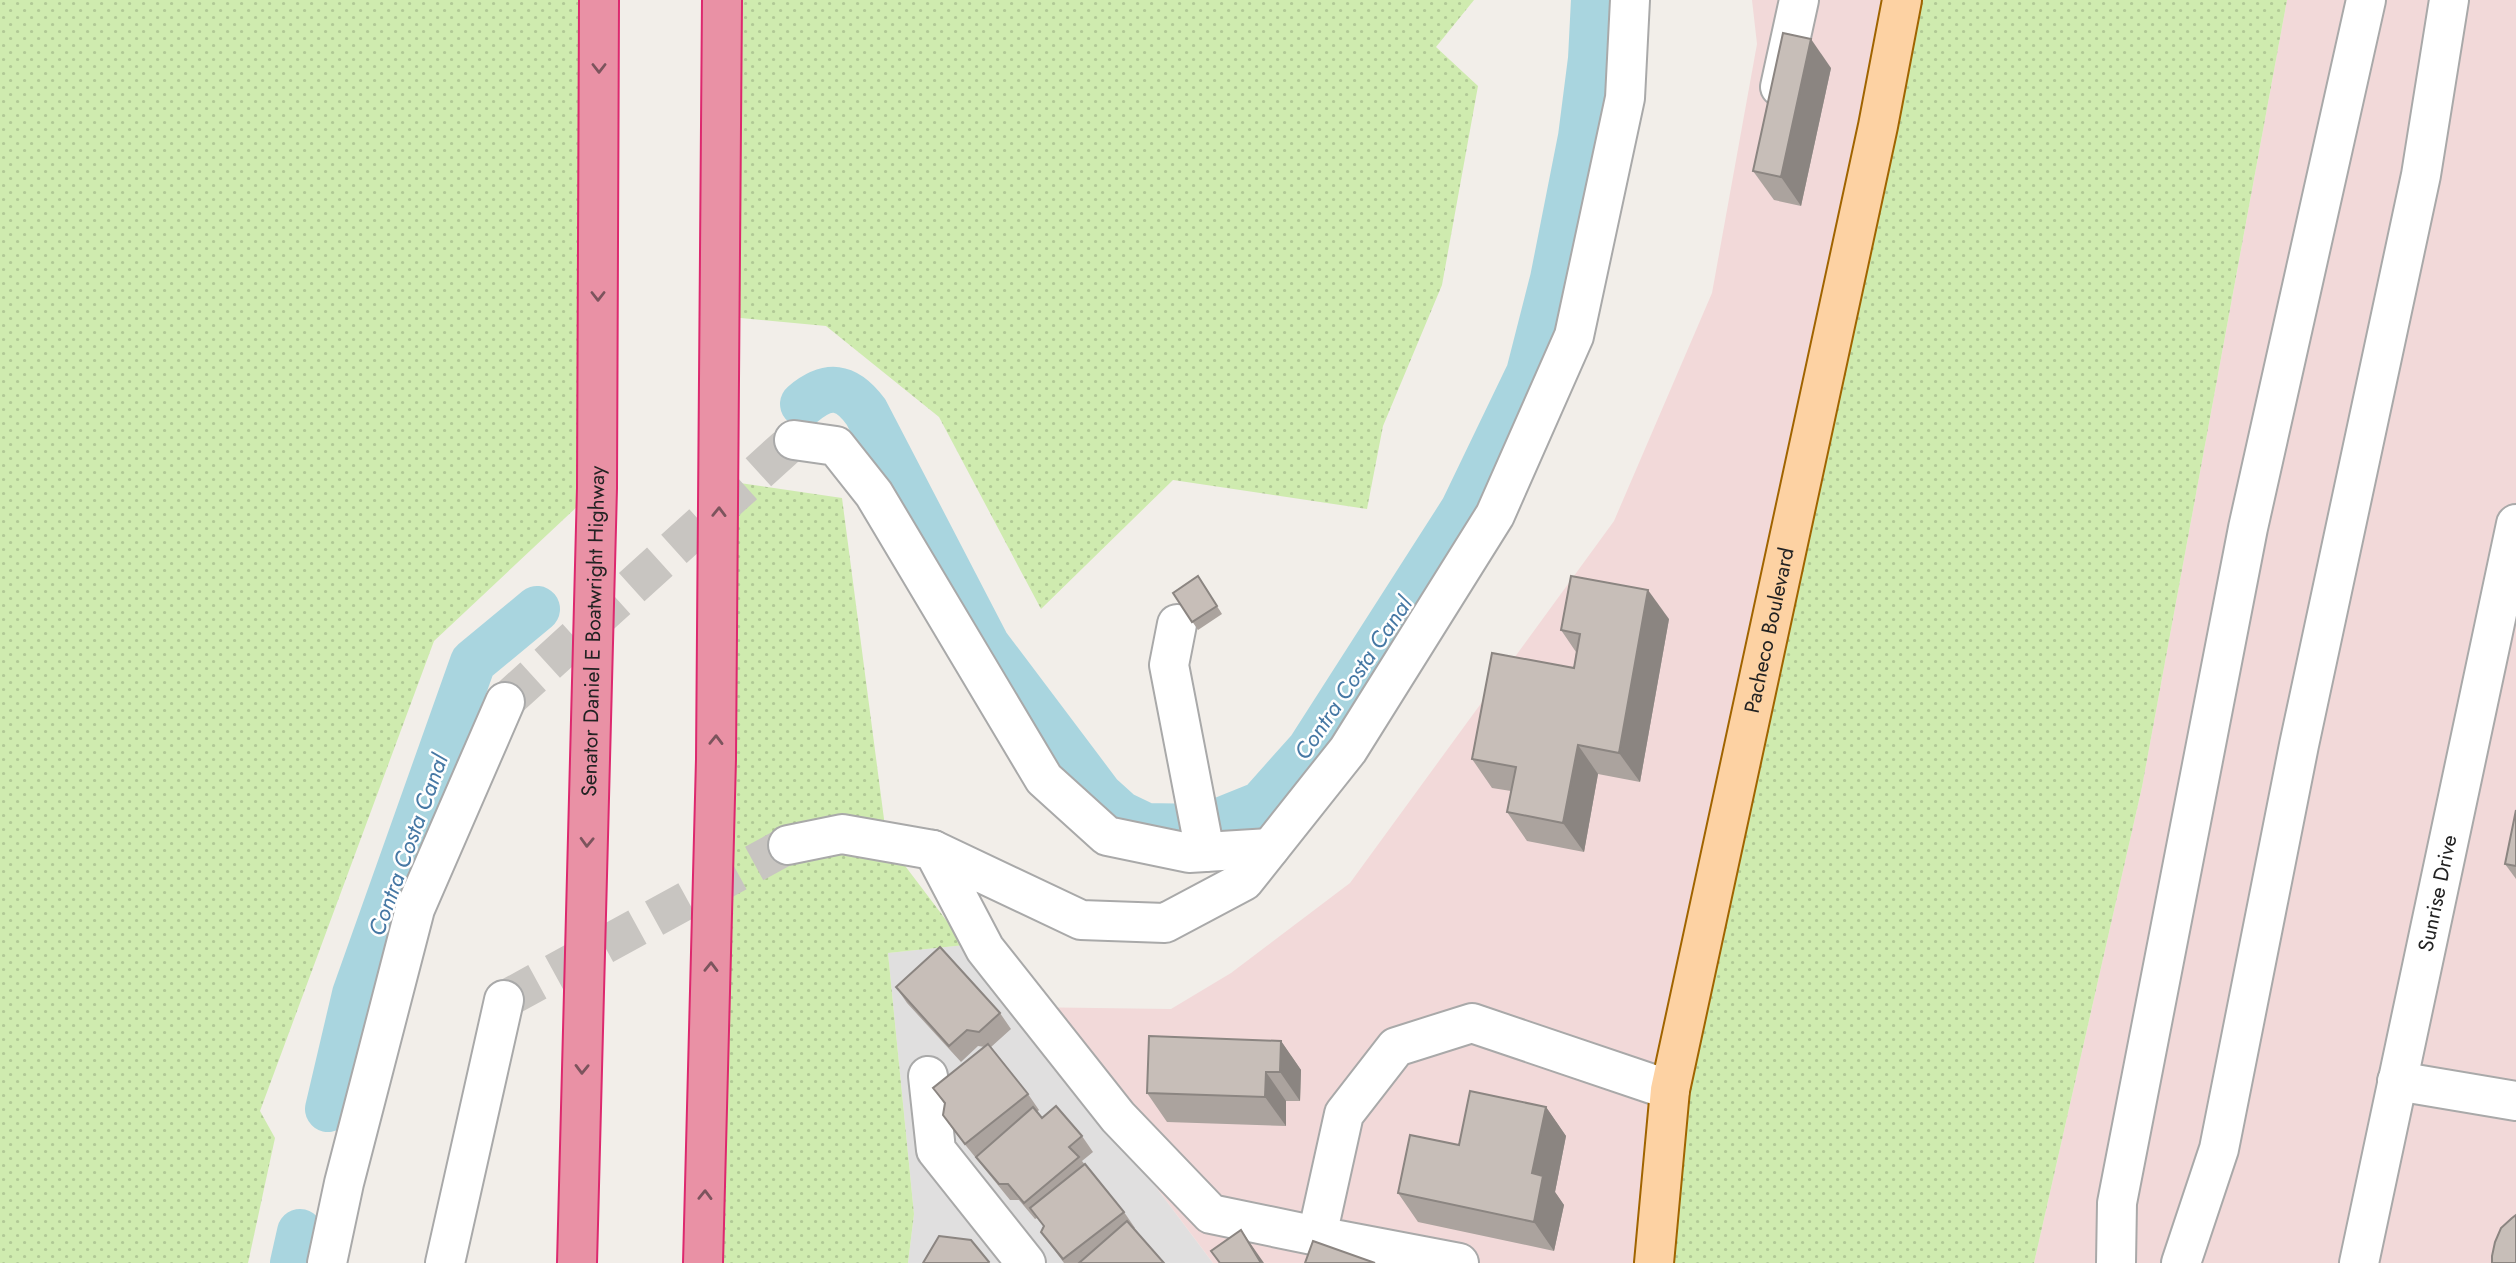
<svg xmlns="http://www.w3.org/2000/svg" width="2516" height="1263" viewBox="0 0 2516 1263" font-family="Jost,sans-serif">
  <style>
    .residential { fill: #e0dfdf }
    .commercial { fill: #f2d9d9 }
    .grass { fill: url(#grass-dots) }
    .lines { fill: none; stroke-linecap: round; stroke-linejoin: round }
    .canal { stroke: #a9d5df; stroke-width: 46 }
    .minor-tunnel { stroke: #c8c5c1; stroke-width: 38; stroke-dasharray: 38 19; stroke-linecap: butt }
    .minor-casing { stroke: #a9a9a9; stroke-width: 42 }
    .major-casing { stroke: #a06400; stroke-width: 42 }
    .highway-casing { stroke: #dd286e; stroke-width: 42 }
    .minor { stroke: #fff; stroke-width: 38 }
    .major { stroke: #fdd2a3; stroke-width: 38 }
    .highway { stroke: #e991a5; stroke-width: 38 }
    .wall { fill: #aba39e }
    .shaded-wall { fill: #8b8581 }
    .building { fill: #c7beb8; stroke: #8b8581; stroke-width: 2 }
    .oneway { stroke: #7c545d }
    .labels { text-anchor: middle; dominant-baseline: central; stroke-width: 5; stroke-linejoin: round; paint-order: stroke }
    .street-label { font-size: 21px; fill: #222; stroke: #fff }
    .water-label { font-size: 23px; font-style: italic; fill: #4678a4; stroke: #fff }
  </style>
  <defs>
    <pattern id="grass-dots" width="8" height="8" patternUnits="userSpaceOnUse" patternTransform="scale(1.75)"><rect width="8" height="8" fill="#cfebaf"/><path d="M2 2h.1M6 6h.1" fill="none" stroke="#b1c996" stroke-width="1.8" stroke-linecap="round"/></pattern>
  </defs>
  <rect width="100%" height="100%" fill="#f2eee9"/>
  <polygon class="residential" points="965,945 1021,1007 1213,1263 908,1263 914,1214 888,953"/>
  <g class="commercial">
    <polygon points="1752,0 1902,0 1654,1263 1213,1263 1021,1007 1171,1009 1231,973 1350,883 1614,521 1712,293 1757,44"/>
    <polygon points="2287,0 2516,0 2516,1263 2034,1263 2142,787"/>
  </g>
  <g class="grass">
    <polygon points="0,0 599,0 597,488 434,641 260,1111 275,1138 248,1263 0,1263"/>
    <polygon points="722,0 1474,0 1436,47 1478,86 1442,285 1383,426 1367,509 1173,480 1041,609 939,417 826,326 720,316"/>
    <polygon points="1902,0 2287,0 2142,787 2034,1263 1654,1263"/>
    <polygon points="719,480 842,498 887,842 965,945 888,953 914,1214 908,1263 703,1263"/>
  </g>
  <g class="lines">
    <g class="canal">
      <path d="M803 404C828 383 846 385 866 412L987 645 1100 795 1121 814 1146 826 1204 827 1261 804 1310 749 1463 510 1529 373 1553 279 1581 137 1591 59 1594 0"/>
      <polyline points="328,1109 355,994 473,662 537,609"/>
      <polyline points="293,1263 300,1232"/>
    </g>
    <g class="minor-tunnel">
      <polyline points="505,702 794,440"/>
      <polyline points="504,1000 788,845"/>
    </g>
    <defs>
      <g id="minor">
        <polyline points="1780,87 1799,0"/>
        <polyline points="794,440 836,446 874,494 1044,779 1107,836 1189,853 1270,848"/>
        <polyline points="1177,624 1169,665 1205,852"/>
        <polyline points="788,845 842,834 933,850"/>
        <polyline points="928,1076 936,1150 1026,1263"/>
        <polyline points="2397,1081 2516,1101"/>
        <polyline points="1317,1236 1211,1214 1118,1117 985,949 933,850 1081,920 1165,923 1244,881 1348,750 1495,515 1574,336 1625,98 1630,0"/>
        <polyline points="327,1263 344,1183 415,909 505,702"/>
        <polyline points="445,1263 504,1000"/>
        <polyline points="1459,1263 1317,1236 1344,1114 1396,1047 1472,1023 1670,1090"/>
        <polyline points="2116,1263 2117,1203 2248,528 2366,0"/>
        <polyline points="2181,1263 2219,1149 2299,745 2421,175 2449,0"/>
        <path id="s1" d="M2359 1263 2516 524"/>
      </g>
      <g id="major">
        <path id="s2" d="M1654 1263 1670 1090 1878 126 1902 0"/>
      </g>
      <g id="highway">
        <path id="s3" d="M577 1263 597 488 599 0"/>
        <polyline points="703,1263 716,759 722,0"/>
      </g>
    </defs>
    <use href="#minor" class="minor-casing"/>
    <use href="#major" class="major-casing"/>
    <use href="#highway" class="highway-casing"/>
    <use href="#minor" class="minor"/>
    <use href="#major" class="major"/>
    <use href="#highway" class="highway"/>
  </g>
  <g class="wall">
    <polygon points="1831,68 1801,206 1774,200 1753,171"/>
    <polygon points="1198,576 1222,614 1198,630 1173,593"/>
    <polygon points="1669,619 1640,782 1598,774 1584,852 1527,841 1507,812 1511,791 1492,788 1472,759 1574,668 1576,652 1561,630"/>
    <polygon points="2516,810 2516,879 2505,864"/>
    <polygon points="896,987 1000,1013 1011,1029 991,1047 1028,1094 1039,1110 1037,1112 1042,1118 1082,1136 1093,1152 1082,1161 1124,1212 1135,1228 1133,1229 1164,1263 1064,1263 1041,1232 1044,1227 1037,1218 1035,1219 1019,1200 1010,1200 954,1131 943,1115 945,1105 933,1088 985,1047 978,1046 961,1062 907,1003"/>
    <polygon points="1281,1041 1301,1070 1300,1101 1286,1101 1286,1126 1167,1122 1147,1093"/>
    <polygon points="1546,1107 1566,1136 1555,1192 1564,1205 1554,1251 1418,1222 1398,1193"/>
  </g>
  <g class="shaded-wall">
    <polygon points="1811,39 1831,68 1801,206 1781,177"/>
    <polygon points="1648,590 1669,619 1640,782 1619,753"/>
    <polygon points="1578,745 1598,774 1584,852 1563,823"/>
    <polygon points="1281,1041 1301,1070 1300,1101 1280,1072"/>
    <polygon points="1266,1072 1286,1101 1286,1126 1265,1097"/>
    <polygon points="1546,1107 1566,1136 1555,1192 1564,1205 1554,1251 1534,1222 1532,1173"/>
    <polygon points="1241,1230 1264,1263 1261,1263"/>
  </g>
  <g class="building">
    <polygon points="1783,33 1811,39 1781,177 1753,171"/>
    <polygon points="1198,576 1217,606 1192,622 1173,593"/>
    <polygon points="1571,576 1648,590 1619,753 1578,745 1563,823 1507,812 1516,767 1472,759 1492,653 1574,668 1580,634 1561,630"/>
    <polygon points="2516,810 2516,866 2505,864"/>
    <polygon points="940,947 1000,1013 979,1032 967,1030 949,1046 896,987"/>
    <polygon points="1149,1036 1281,1041 1280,1072 1266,1072 1265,1097 1147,1093"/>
    <polygon points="988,1044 1028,1094 965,1144 943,1115 945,1103 933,1088"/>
    <polygon points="1470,1091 1546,1107 1532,1173 1543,1176 1534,1222 1398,1193 1410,1135 1459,1145"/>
    <polygon points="1056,1106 1082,1136 1069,1147 1079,1157 1024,1203 1008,1184 999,1184 976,1157 1033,1107 1042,1118"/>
    <polygon points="1085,1164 1124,1212 1063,1259 1041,1232 1044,1226 1030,1208"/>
    <polygon points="2516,1215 2516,1263 2492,1263 2492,1256 2495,1242 2501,1228 2512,1218"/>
    <polygon points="1127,1221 1164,1263 1079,1263"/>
    <polygon points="1241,1230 1261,1263 1220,1263 1211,1251"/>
    <polygon points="939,1236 971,1240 989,1262 988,1263 923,1263"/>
    <polygon points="1313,1241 1375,1263 1305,1263"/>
  </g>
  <defs><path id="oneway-chevron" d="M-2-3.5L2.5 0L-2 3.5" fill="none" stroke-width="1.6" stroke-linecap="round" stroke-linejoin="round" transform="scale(1.75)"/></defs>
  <g class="oneway">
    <use href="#oneway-chevron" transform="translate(599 68) rotate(90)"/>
    <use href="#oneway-chevron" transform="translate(598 296) rotate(90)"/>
    <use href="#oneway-chevron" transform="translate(719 512) rotate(-89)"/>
    <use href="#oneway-chevron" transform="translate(716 740) rotate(-89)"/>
    <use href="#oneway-chevron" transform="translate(587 842) rotate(92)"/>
    <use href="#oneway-chevron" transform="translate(711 967) rotate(-89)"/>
    <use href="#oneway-chevron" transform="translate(582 1069) rotate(91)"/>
    <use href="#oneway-chevron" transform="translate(705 1195) rotate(-89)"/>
  </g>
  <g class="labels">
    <g class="street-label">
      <text stroke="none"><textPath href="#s2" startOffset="644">Pacheco Boulevard</textPath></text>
      <text stroke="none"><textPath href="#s3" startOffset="632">Senator Daniel E Boatwright Highway</textPath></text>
      <text stroke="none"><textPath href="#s1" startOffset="378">Sunrise Drive</textPath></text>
    </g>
    <g class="water-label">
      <text transform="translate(1353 678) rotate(-56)">Contra Costa Canal</text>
      <text transform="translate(408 845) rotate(-70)">Contra Costa Canal</text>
    </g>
  </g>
</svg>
